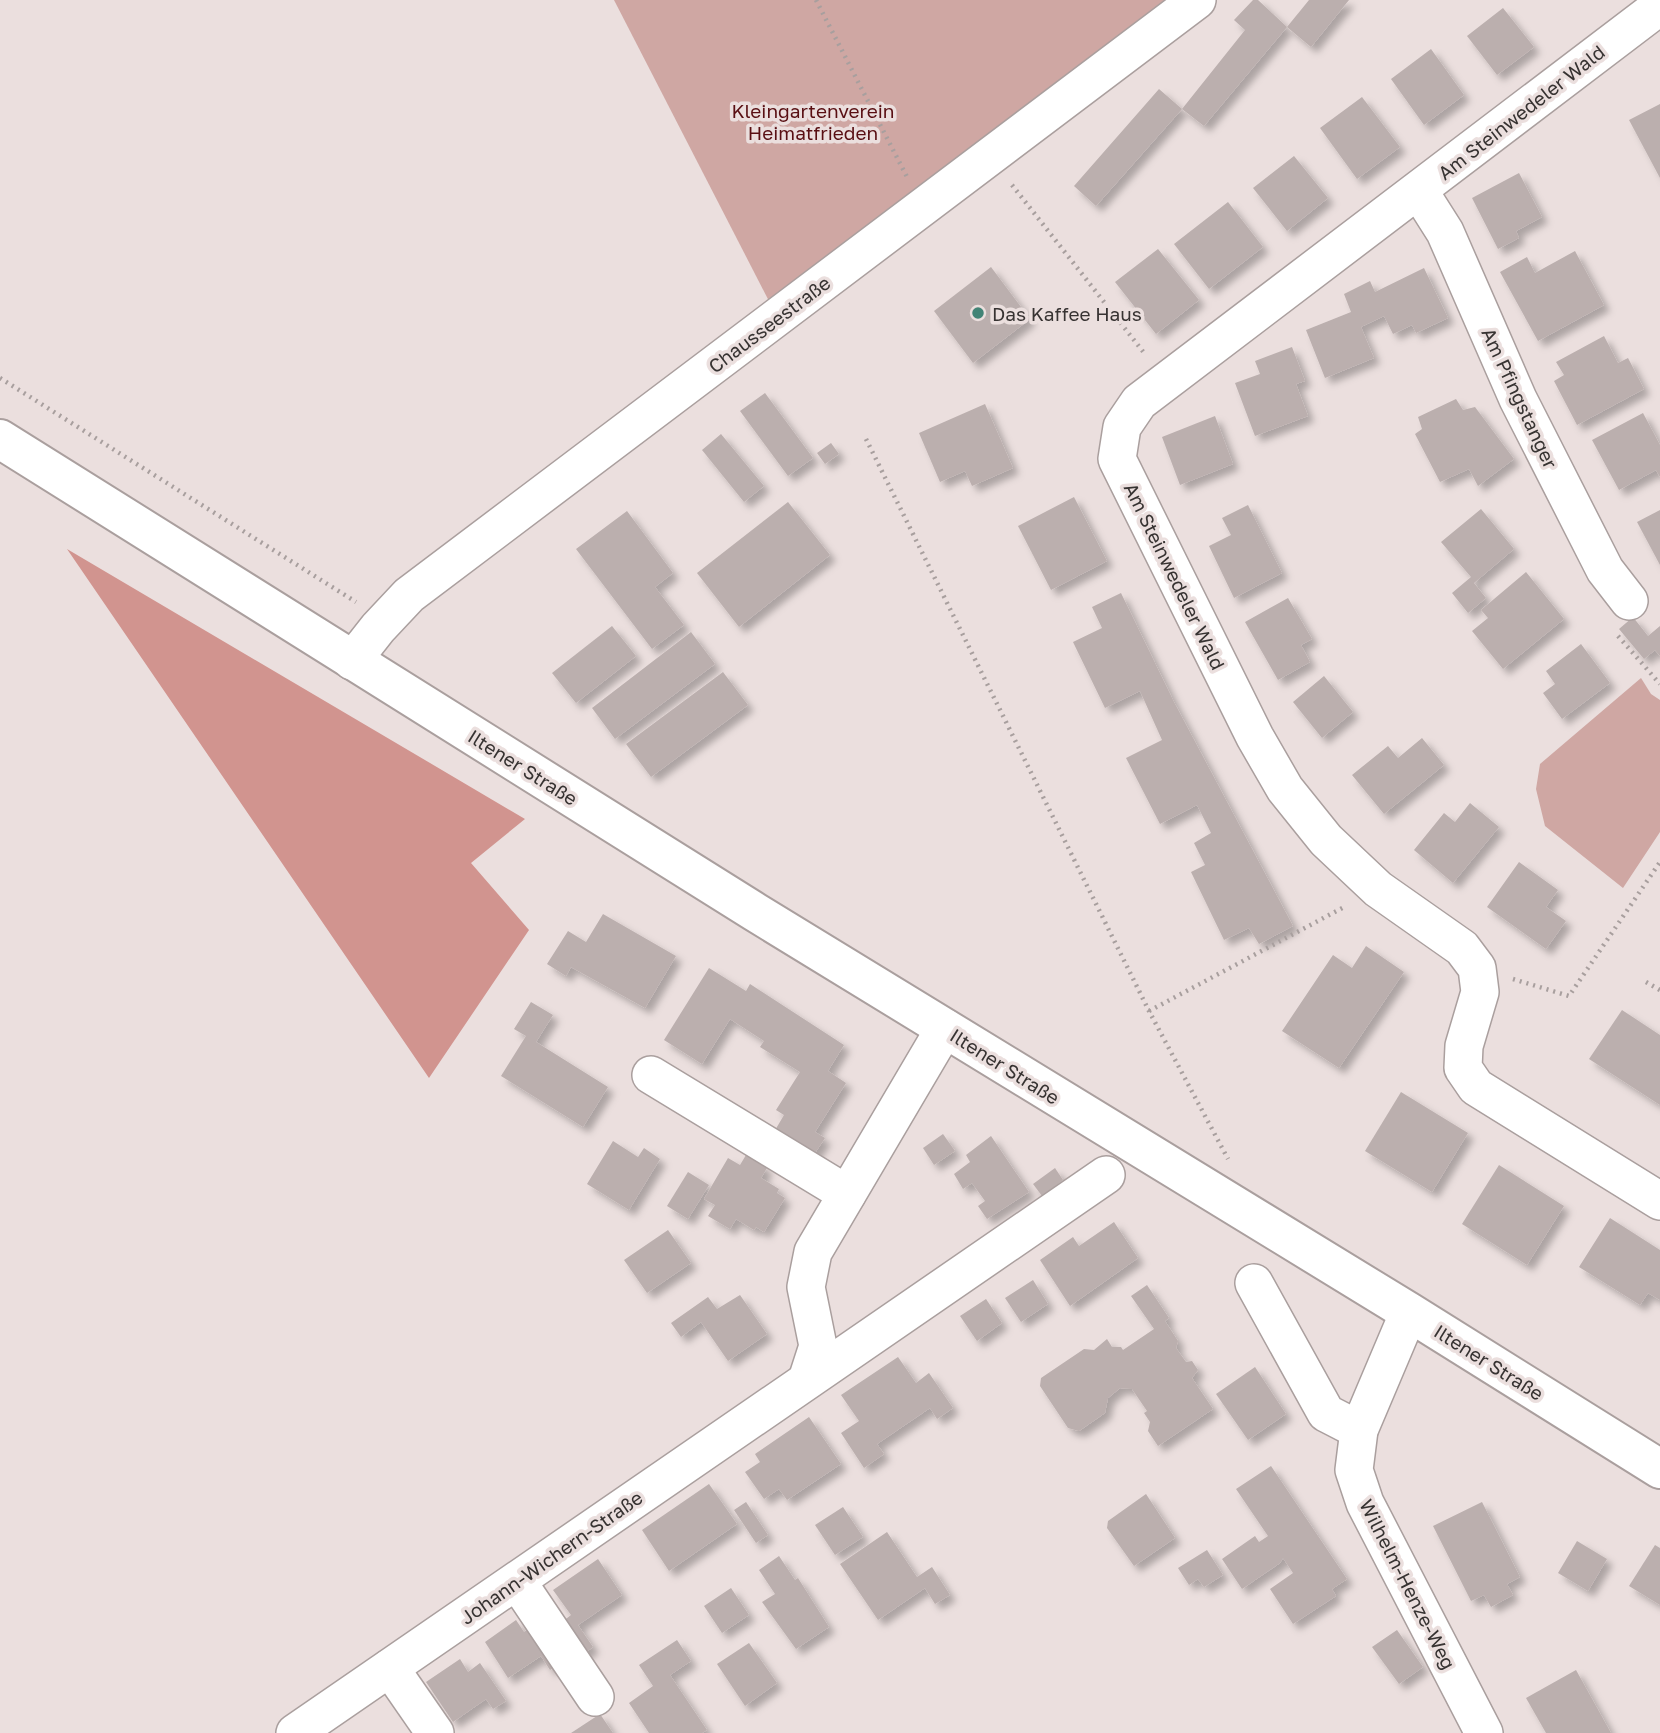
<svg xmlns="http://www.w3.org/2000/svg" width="1660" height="1733" viewBox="0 0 1660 1733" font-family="'Golos Text',sans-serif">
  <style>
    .green { fill: #cfa7a3 }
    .forest { fill: #d1948f }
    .building { fill: #bbafae; filter: url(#shadow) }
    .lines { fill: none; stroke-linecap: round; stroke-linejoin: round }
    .minor-casing { stroke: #aa9f9e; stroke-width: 40 }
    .major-casing { stroke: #aa9f9e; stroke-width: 42 }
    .path { stroke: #a89f9e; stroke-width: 4.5; stroke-dasharray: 2 5; stroke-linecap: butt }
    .minor { stroke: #fff; stroke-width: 37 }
    .major { stroke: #fff; stroke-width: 38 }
    .poi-dot { fill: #428476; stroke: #ebdfde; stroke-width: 2.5 }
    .labels { text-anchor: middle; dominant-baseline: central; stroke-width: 7; stroke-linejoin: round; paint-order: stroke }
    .park-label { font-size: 19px; fill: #590f13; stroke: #ebdfde }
    .street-label { font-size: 19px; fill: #373332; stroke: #ebdfde }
    .poi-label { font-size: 19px; fill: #373332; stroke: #ebdfde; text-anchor: start }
  </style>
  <defs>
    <filter id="shadow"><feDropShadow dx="6" dy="6" stdDeviation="3.5" flood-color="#0004"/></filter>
  </defs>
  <rect width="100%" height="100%" fill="#ebdfde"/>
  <g class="green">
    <polygon points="614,0 1171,0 771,305"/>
    <polygon points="1641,678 1651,694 1660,700 1660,832 1623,888 1545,826 1536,789 1540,764"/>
  </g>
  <polygon class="forest" points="67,549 525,819 471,863 529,930 429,1078"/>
  <g class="building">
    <polygon points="1253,0 1258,0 1287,27 1204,126 1182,109 1096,206 1074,186 1159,89 1182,109 1245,30 1234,20"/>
    <polygon points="1309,0 1349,0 1311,47 1287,27"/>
    <polygon points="1503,8 1534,47 1497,75 1467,36"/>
    <polygon points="1431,49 1464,95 1424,125 1391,79"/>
    <polygon points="1362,97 1400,147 1357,179 1320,128"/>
    <polygon points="1660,104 1660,178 1629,120"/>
    <polygon points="1294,156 1328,198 1287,231 1253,188"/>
    <polygon points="1519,173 1542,217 1516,231 1519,238 1498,249 1472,198"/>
    <polygon points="1228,202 1263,247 1209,289 1174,244"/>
    <polygon points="1158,249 1199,300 1156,334 1115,282"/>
    <polygon points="1575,251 1604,305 1538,341 1500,272 1527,257 1535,273"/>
    <polygon points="991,267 1030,319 973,363 934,311"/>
    <polygon points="1424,268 1448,318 1416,333 1412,325 1393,334 1384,316 1361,327 1374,358 1325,378 1306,330 1351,312 1344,294 1370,281 1375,292"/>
    <polygon points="1604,336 1618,363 1628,358 1644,389 1577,425 1554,381 1564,375 1556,362"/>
    <polygon points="1292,347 1305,381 1296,384 1308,416 1255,436 1235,383 1260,374 1255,361"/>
    <polygon points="765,393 813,458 788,476 740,411"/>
    <polygon points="1456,399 1463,410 1475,407 1514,459 1478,486 1469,469 1440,482 1415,434 1422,429 1418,417"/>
    <polygon points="985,404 1013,468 972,486 965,471 940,482 919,433"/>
    <polygon points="1643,413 1660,445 1660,477 1656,470 1619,490 1592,440"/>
    <polygon points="1215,416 1233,464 1180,485 1162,437"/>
    <polygon points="721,434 764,486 744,502 702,450"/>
    <polygon points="831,443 839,454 825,464 817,453"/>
    <polygon points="1074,497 1107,561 1051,590 1018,526"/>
    <polygon points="788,502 830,555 739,627 697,573"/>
    <polygon points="1248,505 1282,573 1234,598 1209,546 1231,535 1222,518"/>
    <polygon points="1481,509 1514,549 1474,583 1486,598 1468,613 1452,593 1471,577 1441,542"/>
    <polygon points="1660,510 1660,565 1637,522"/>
    <polygon points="627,511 673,573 655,587 684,625 652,649 576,549"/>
    <polygon points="1526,572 1564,619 1503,669 1472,631 1488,618 1481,610"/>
    <polygon points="1121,593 1174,702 1293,926 1259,944 1249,928 1224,940 1191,872 1205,865 1194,843 1211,833 1197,805 1160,824 1126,758 1162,740 1140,691 1105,708 1073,642 1102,628 1092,607"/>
    <polygon points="1288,598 1312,639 1301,645 1310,662 1278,680 1245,622"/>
    <polygon points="1633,617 1648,636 1660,626 1660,656 1655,650 1644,659 1619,629"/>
    <polygon points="612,626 636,656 576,703 552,673"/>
    <polygon points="691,632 715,664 615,739 592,708"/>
    <polygon points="1581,644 1610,683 1562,719 1543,693 1555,684 1546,671"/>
    <polygon points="723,672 748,705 651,777 626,744"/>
    <polygon points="1324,676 1353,712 1322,738 1293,702"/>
    <polygon points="1422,738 1444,765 1384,814 1352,775 1388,746 1398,758"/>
    <polygon points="1470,803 1499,827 1453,883 1414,850 1444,813 1455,822"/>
    <polygon points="1519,862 1558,890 1546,907 1566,921 1546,949 1487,907"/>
    <polygon points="603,914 676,956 645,1008 571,967 566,976 547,964 568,931 586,942"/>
    <polygon points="1366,946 1404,972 1339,1068 1282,1031 1333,955 1352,968"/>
    <polygon points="709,968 746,991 750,984 844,1045 828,1071 846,1083 815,1132 825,1138 813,1156 774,1132 784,1115 776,1110 800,1072 760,1047 764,1041 730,1019 702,1064 664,1040"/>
    <polygon points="531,1002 553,1015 536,1042 608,1087 583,1127 501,1076 526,1036 514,1029"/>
    <polygon points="1622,1010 1660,1035 1660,1105 1589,1059"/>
    <polygon points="1401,1092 1468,1133 1432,1192 1365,1151"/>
    <polygon points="943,1134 955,1151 934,1165 923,1148"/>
    <polygon points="991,1136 1029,1192 987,1219 978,1206 985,1201 972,1183 963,1189 954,1174 970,1162 966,1155"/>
    <polygon points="613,1141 638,1157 644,1148 660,1159 629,1210 587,1184"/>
    <polygon points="746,1155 767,1168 761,1178 779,1189 777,1193 785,1198 764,1232 756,1227 754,1230 736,1219 730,1229 708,1216 715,1205 704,1199 728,1158 740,1165"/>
    <polygon points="1499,1165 1564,1206 1527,1265 1462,1224"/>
    <polygon points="1055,1168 1063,1180 1042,1196 1033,1184"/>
    <polygon points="688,1172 709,1185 688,1219 667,1206"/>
    <polygon points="1610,1218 1660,1250 1660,1300 1648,1293 1640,1305 1579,1267"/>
    <polygon points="1114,1222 1138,1258 1070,1306 1040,1260 1073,1237 1079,1246"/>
    <polygon points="668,1230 691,1263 647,1293 624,1260"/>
    <polygon points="1033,1280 1048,1304 1021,1322 1005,1298"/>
    <polygon points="1147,1285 1169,1318 1165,1321 1178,1341 1176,1348 1186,1362 1192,1361 1198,1370 1192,1378 1213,1409 1158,1446 1148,1431 1150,1422 1144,1413 1147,1411 1132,1389 1120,1388 1108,1398 1105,1413 1079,1431 1068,1428 1040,1386 1041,1378 1084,1349 1094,1350 1107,1339 1112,1347 1121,1347 1123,1350 1154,1329 1131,1296"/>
    <polygon points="740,1295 767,1334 728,1361 701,1322 681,1337 671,1323 708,1297 717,1309"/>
    <polygon points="986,1299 1002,1323 977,1341 960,1316"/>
    <polygon points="898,1357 916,1383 929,1373 953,1408 937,1419 930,1408 877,1444 884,1454 864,1468 841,1433 859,1421 841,1395"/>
    <polygon points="1255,1367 1286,1414 1248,1440 1216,1394"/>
    <polygon points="809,1417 841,1464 787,1500 779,1489 764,1499 745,1472 760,1462 755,1454"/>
    <polygon points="1271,1466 1347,1579 1332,1589 1336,1596 1293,1624 1270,1589 1293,1573 1283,1558 1280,1563 1242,1589 1222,1559 1255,1536 1259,1542 1268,1536 1236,1489"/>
    <polygon points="709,1484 737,1524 669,1571 642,1530"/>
    <polygon points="1146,1494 1175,1538 1134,1566 1107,1528 1108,1521"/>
    <polygon points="746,1502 768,1535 756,1543 734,1510"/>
    <polygon points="1482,1502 1520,1577 1507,1584 1513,1595 1491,1607 1484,1595 1471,1601 1433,1526"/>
    <polygon points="843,1507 863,1537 835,1555 815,1525"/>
    <polygon points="887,1532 917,1577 932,1567 950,1595 935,1604 925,1588 878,1620 840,1564"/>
    <polygon points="1577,1541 1607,1559 1588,1591 1558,1573"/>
    <polygon points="1655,1545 1660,1548 1660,1605 1629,1586"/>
    <polygon points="1207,1550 1223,1575 1204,1587 1198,1579 1189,1585 1178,1568"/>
    <polygon points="779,1556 795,1580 798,1578 829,1627 796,1649 762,1602 775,1594 759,1570"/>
    <polygon points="598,1559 622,1595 578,1625 593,1647 580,1657 558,1625 571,1615 553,1590"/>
    <polygon points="731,1588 749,1615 722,1633 704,1606"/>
    <polygon points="516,1620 524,1632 538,1623 564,1660 550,1670 541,1656 508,1678 485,1642"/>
    <polygon points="1397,1630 1423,1667 1399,1684 1372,1647"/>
    <polygon points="677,1640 691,1661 670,1675 707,1730 702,1733 649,1733 629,1703 653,1686 639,1665"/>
    <polygon points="749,1643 777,1683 745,1706 717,1664"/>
    <polygon points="460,1659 468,1672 480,1663 506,1701 493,1709 486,1699 453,1722 426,1682"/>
    <polygon points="1576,1670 1611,1733 1546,1733 1526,1698"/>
    <polygon points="600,1714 613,1733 571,1733"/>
  </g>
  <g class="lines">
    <defs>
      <g id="minor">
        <polyline points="1660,6 1139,402 1122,427 1117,459 1255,737 1285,789 1326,840 1378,889 1462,948 1477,968 1480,992 1464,1046 1463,1068 1476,1087 1660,1201"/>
        <polyline points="1419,191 1445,232 1518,399 1605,570 1629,601"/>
        <polyline points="352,661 378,628 409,595 1197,0"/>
        <polyline points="651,1075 847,1194"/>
        <polyline points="1254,1283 1326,1413 1359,1430"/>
        <polyline points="1409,1312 1359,1430 1354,1470 1365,1503 1484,1733"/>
        <polyline points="807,1380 818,1346 806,1287 813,1252 945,1028"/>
        <polyline points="517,1581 595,1697"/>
        <polyline points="390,1668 435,1733"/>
        <polyline points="295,1733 1106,1175"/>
      </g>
      <polyline id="major" points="0,439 755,912 1409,1312 1660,1469"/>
    </defs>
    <use href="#minor" class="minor-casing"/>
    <use href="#major" class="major-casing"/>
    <g class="path">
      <polyline points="816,0 907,177"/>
      <polyline points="1012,185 1145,354"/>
      <polyline points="0,378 356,602"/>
      <polyline points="866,439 1149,1011 1228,1159"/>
      <polyline points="1618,636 1660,684"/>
      <polyline points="1513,979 1569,996 1660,862"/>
      <polyline points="1646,982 1660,990"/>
      <polyline points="1149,1011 1346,906"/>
    </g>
    <use href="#minor" class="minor"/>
    <use href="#major" class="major"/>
  </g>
  <circle class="poi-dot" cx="978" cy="313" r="7"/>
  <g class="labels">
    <g class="park-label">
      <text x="813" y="110">Kleingartenverein<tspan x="813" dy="22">Heimatfrieden</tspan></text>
    </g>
    <g class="street-label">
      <text transform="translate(1521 112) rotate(-38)">Am Steinwedeler Wald</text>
      <text transform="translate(769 324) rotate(-37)">Chausseestraße</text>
      <text transform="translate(1520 398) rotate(65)">Am Pfingstanger</text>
      <text transform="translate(1175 576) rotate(64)">Am Steinwedeler Wald</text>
      <text transform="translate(523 767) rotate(32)">Iltener Straße</text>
      <text transform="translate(1005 1066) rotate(32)">Iltener Straße</text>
      <text transform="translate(1489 1362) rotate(32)">Iltener Straße</text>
      <text transform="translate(551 1557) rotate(-35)">Johann-Wichern-Straße</text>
      <text transform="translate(1408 1584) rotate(63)">Wilhelm-Henze-Weg</text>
    </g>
    <g class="poi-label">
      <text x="992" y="313">Das Kaffee Haus</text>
    </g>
  </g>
</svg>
